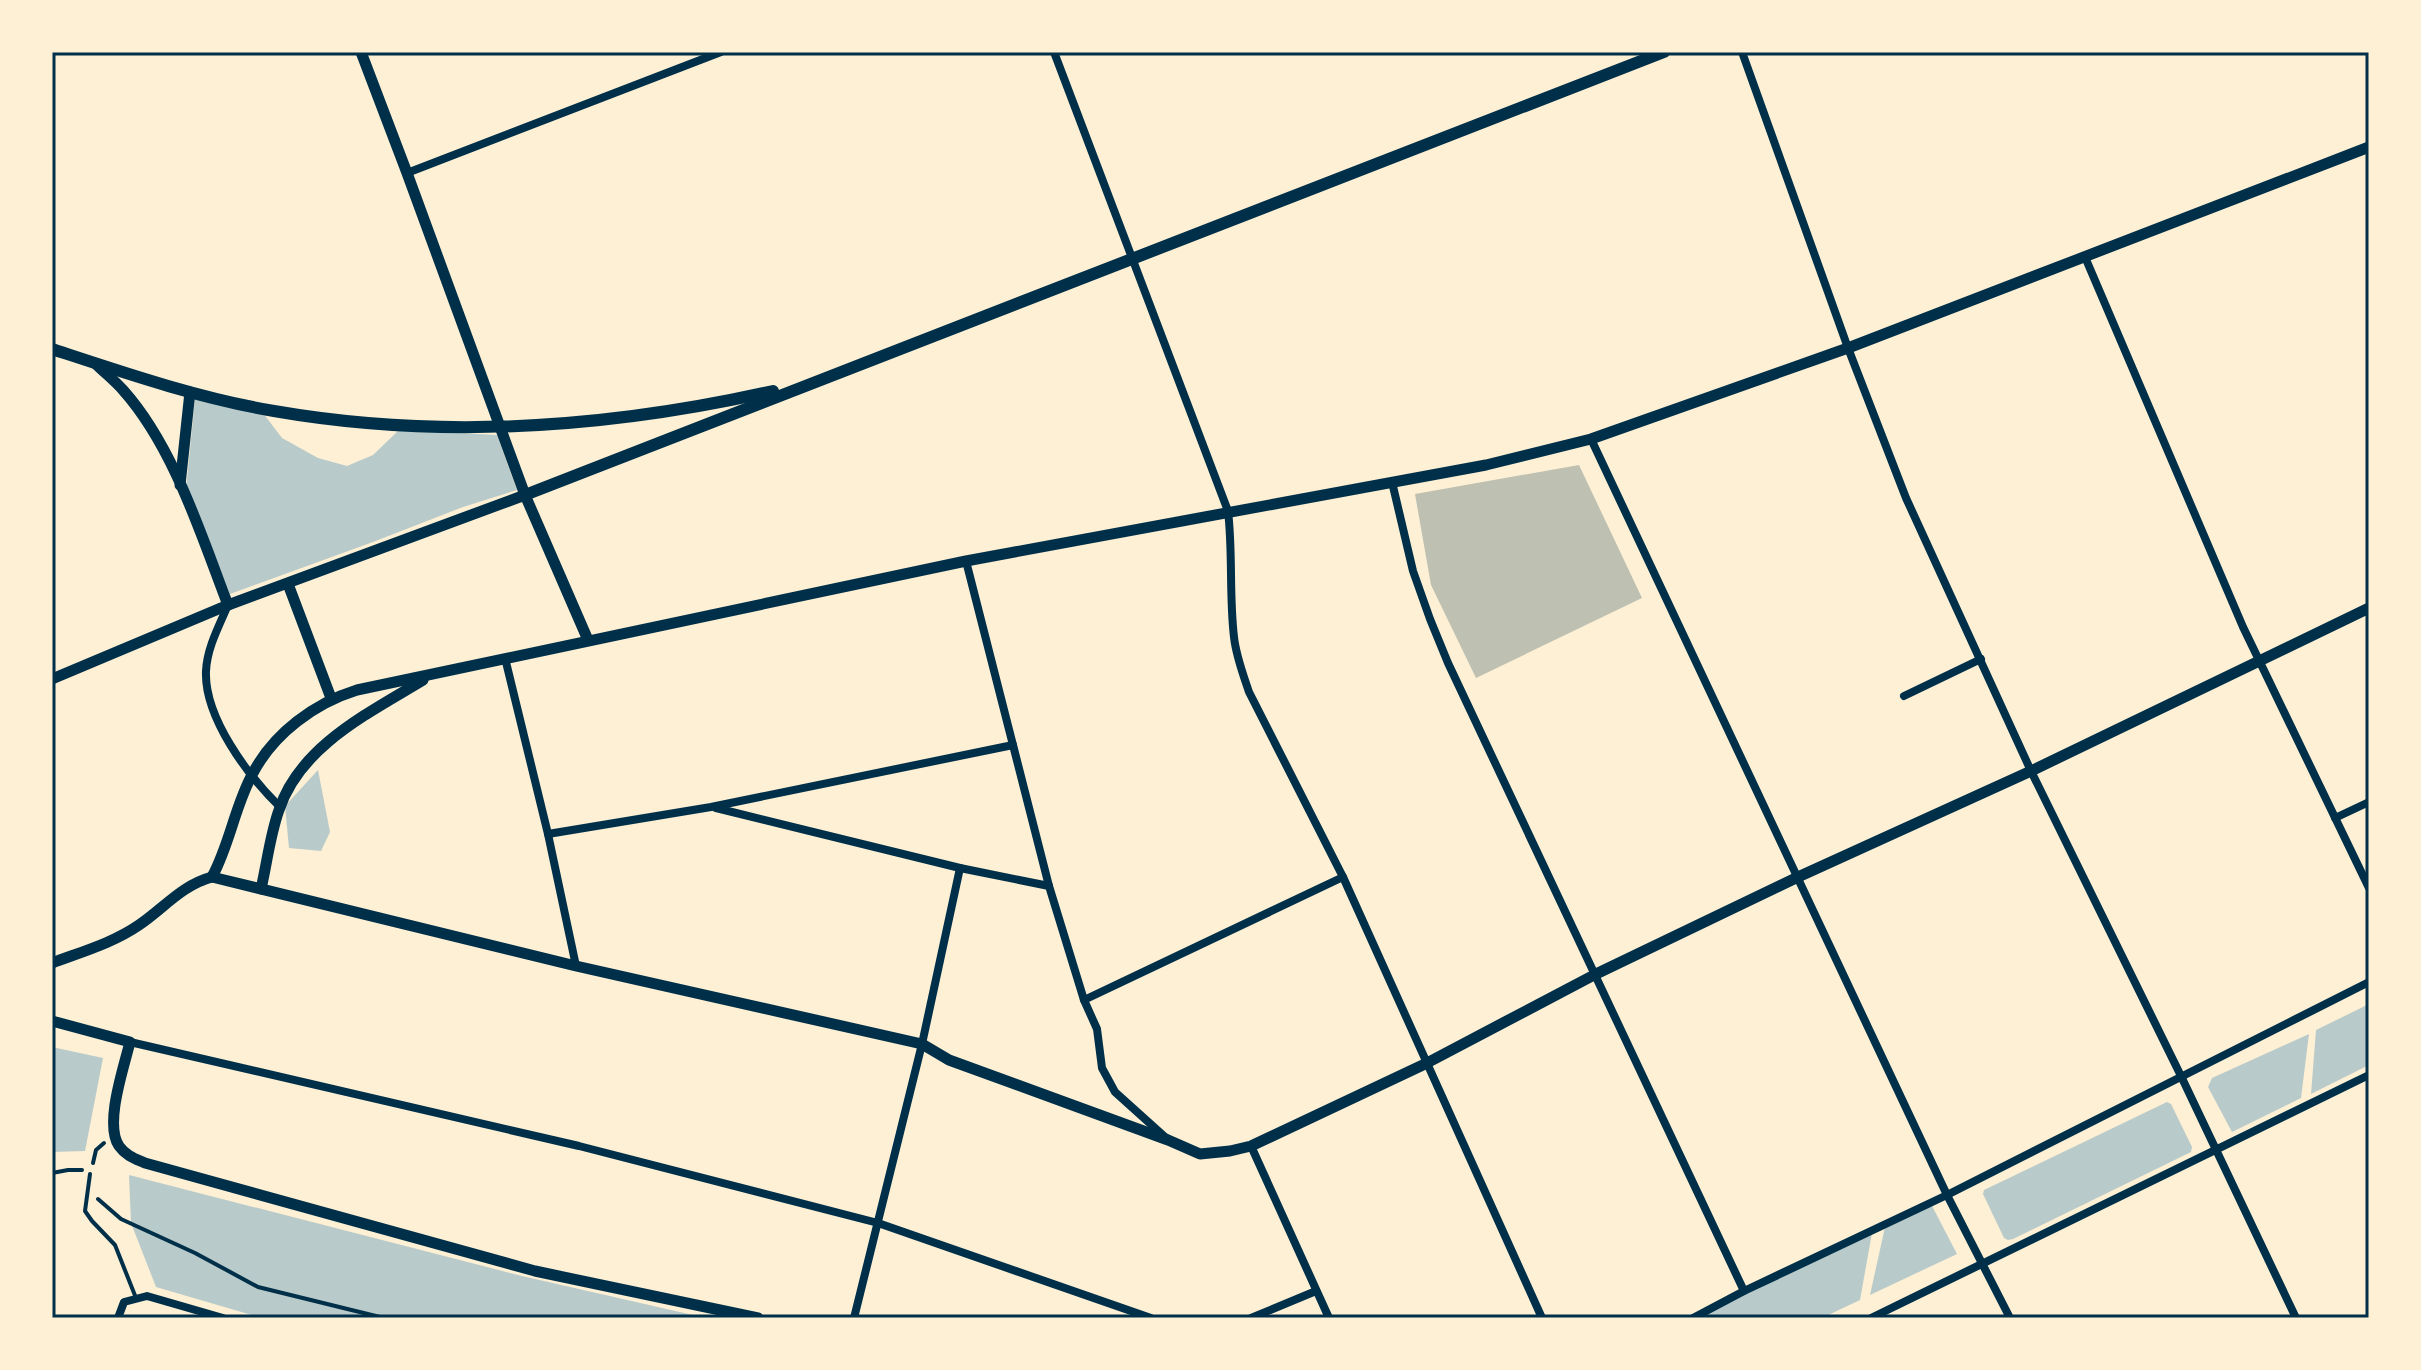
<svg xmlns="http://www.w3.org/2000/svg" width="2421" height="1370" viewBox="0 0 2421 1370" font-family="'Times New Roman',serif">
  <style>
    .green { fill: #b9caca }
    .building { fill: #bec0b2 }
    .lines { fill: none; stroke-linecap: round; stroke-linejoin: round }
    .path { stroke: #003049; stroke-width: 4 }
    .service { stroke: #003049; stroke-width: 4 }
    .minor { stroke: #003049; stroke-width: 8 }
    .tertiary { stroke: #003049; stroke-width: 11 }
    .secondary { stroke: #003049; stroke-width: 12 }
    .neatline { fill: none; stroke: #003049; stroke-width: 3 }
  </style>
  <rect width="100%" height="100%" fill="#fdf0d5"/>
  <g class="green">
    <polygon points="195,399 263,413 282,438 318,458 347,466 373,455 399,430 497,435 517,490 463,507 373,542 230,594 186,489"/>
    <polygon points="318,770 330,832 321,851 289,848 285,806"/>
    <polygon points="2369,1004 2369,1065 2311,1094 2316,1030"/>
    <polygon points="2309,1034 2301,1098 2232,1132 2208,1087 2212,1078"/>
    <polygon points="52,1047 103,1058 85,1151 52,1152"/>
    <polygon points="2167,1102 2171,1104 2192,1147 2191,1152 2013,1239 2008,1240 2004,1238 1983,1194 1984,1190"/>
    <polygon points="129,1175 522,1276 706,1318 262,1318 156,1287 131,1223"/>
    <polygon points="1931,1204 1957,1254 1870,1295 1885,1227"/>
    <polygon points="1872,1233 1860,1300 1822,1318 1694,1318"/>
  </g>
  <polygon class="building" points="1579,465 1642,598 1476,678 1431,585 1415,494"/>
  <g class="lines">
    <g class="path">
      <polyline points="93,1163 96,1150 104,1143"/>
      <polyline points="52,1173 68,1170 82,1170"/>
      <polyline points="98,1199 121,1219 195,1253 258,1287 384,1318"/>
    </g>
    <polyline class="service" points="90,1174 85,1211 92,1221 115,1245 136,1298"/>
    <g class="minor">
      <path d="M1054 52 1228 511C1233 553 1229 595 1234 637 1236 656 1243 674 1249 692L1343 877 1542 1318"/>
      <polyline points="1742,52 1848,348 1906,498 2031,771 2181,1076 2296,1318"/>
      <polyline points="407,173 721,52"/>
      <polyline points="2085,257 2243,627 2369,888"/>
      <polyline points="1591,439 1947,1195 2010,1318"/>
      <polyline points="1392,482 1413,571 1430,619 1448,663 1744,1291"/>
      <polyline points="966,561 1049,886 1084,1000 1097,1029 1102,1068 1115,1092 1165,1137"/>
      <path d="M228 605C219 626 207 648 206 671 204 717 248 776 280 807"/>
      <polyline points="505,658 548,834 576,966"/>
      <polyline points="1904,696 1981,659"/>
      <polyline points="716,808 960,868 1049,886"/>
      <polyline points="2335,818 2369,802"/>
      <polyline points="548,834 711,807 1013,745"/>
      <polyline points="1084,1000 1343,877"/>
      <polyline points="130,1042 579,1146 878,1223 1151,1318"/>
      <polyline points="1251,1146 1329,1318"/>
      <polyline points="118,1318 124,1302 147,1296 223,1318"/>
      <polyline points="854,1318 922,1044 960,868"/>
      <polyline points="1251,1318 1316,1291"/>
      <polyline points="1693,1318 1744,1291 1947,1195 2369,982"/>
      <polyline points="1871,1318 2369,1075"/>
    </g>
    <g class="tertiary">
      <polyline points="361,52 407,173 525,495 588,640"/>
      <path d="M96 364C105 373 115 381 123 390 174 447 201 535 228 605"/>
      <polyline points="180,485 190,392"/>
      <polyline points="288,584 331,698"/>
      <polyline points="52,679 228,605 525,495"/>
      <path d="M212 877C230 844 235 805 253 773 274 733 315 703 357 690L966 561 1486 465 1591 439 1848 348 2369 147"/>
      <path d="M261 889C267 863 270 835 279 810 300 746 369 713 423 680"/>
      <path d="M52 963C81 952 113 943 139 925 164 908 182 885 212 877L576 966 922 1044 949 1060 1168 1140 1200 1154 1230 1151 1251 1146 1425 1064 1596 974 1798 877 2031 771 2369 608"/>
      <path d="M52 1021 130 1042C124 1067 104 1124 119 1146 126 1156 136 1159 145 1163L535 1271 758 1318"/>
    </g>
    <g class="secondary">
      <path d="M52 349C125 373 198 398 274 411 441 440 609 428 773 391"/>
      <polyline points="525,495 1664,52"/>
    </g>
  </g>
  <rect width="2421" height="1370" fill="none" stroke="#fdf0d5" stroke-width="108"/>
  <rect x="54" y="54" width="2313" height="1262" class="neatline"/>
</svg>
